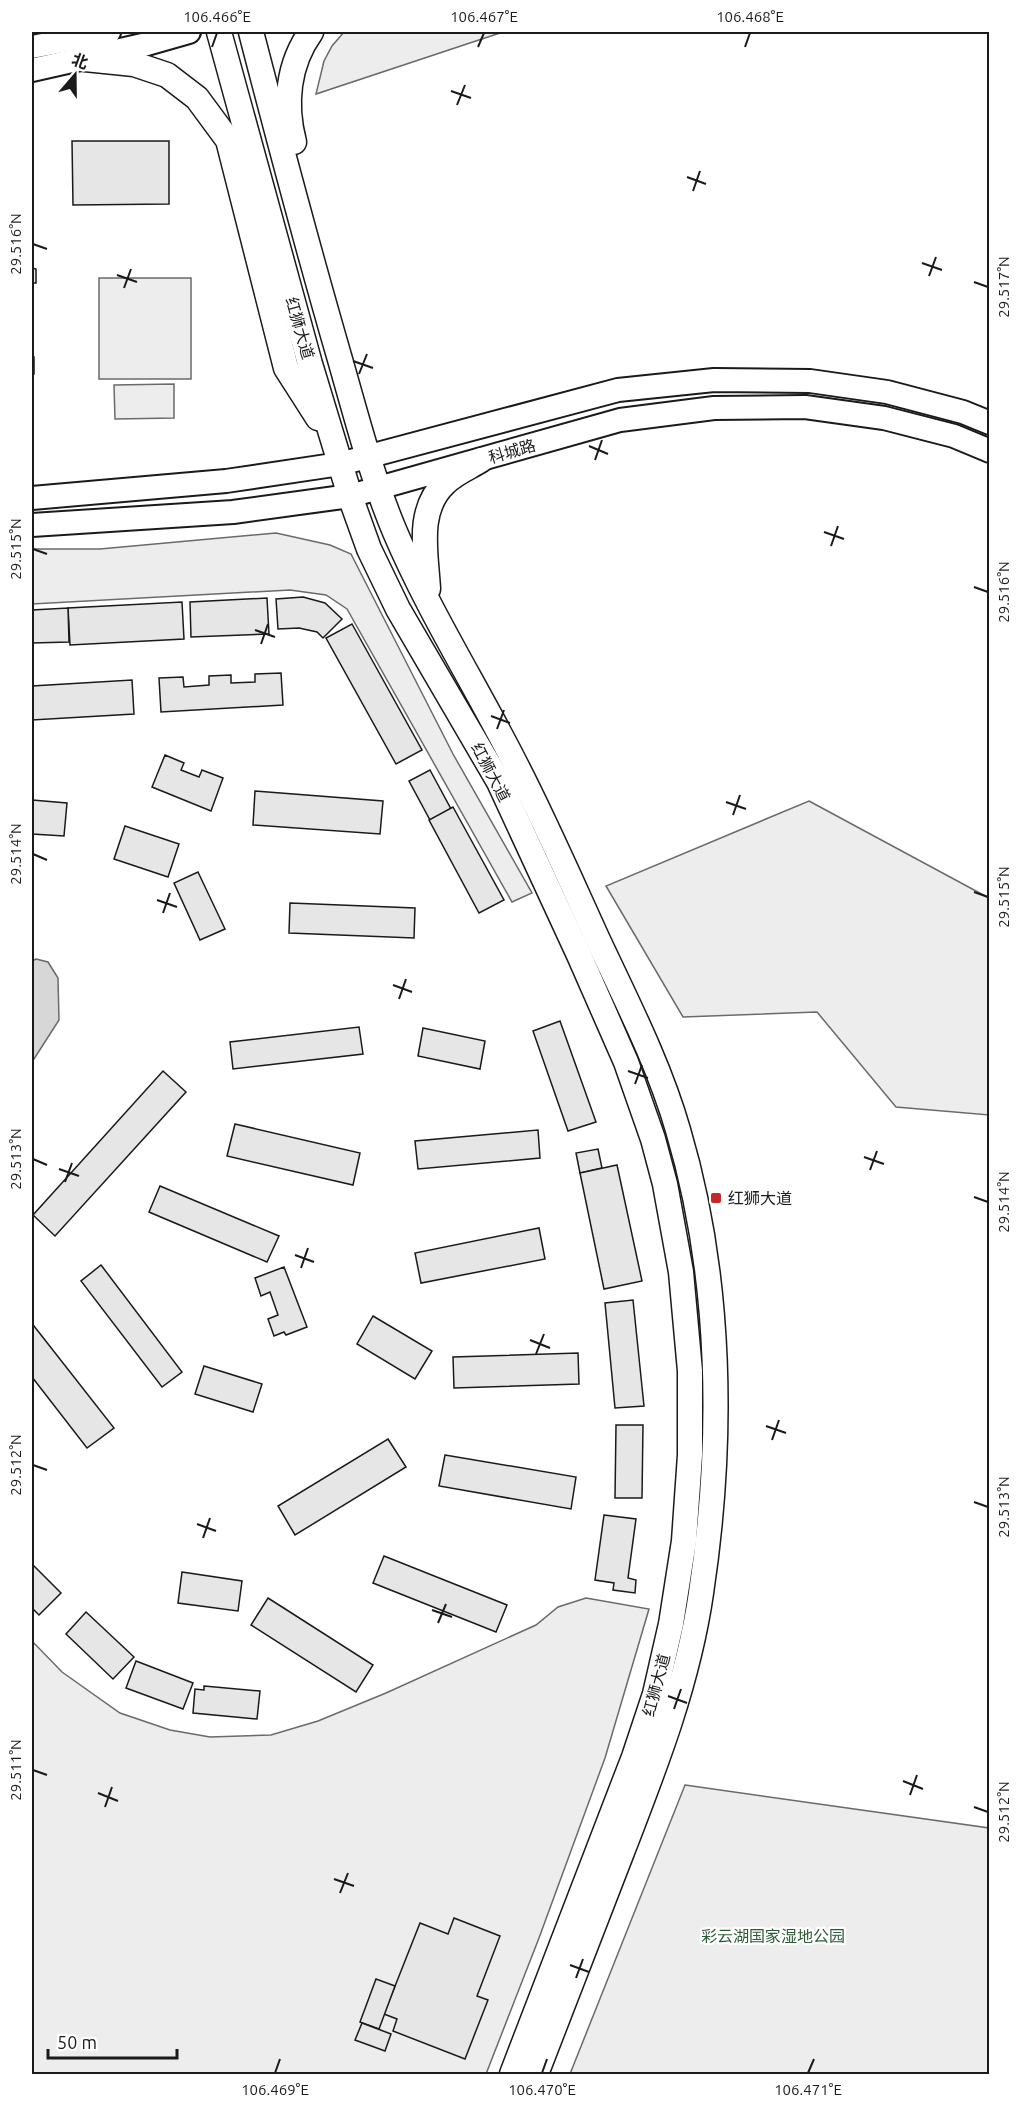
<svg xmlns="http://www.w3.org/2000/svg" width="1021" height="2106" viewBox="0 0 1021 2106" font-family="Ubuntu,'Noto Sans SC',sans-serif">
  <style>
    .built { fill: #ededed; stroke: #6a6a6a; stroke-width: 1.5 }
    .water { fill: #d7d7d7; stroke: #6a6a6a; stroke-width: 1.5 }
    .building { fill: #e6e6e6; stroke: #1a1a1a; stroke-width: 1.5 }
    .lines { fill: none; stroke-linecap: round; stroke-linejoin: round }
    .secondary-casing { stroke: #1a1a1a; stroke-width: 26 }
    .primary-casing { stroke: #1a1a1a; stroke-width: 27 }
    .secondary { stroke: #fff; stroke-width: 22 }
    .primary { stroke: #fff; stroke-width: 24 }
    .ticks { fill: none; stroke: #1a1a1a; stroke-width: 2 }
    .poi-dot { fill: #c62828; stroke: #fff; stroke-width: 2 }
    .labels { text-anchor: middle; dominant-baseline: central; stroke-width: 4.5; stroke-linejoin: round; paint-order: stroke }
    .street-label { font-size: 16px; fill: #1a1a1a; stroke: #fff }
    .poi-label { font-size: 16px; fill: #1a1a1a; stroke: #fff; text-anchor: start }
    .park-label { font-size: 16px; fill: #2b5a34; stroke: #fff }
    .neatline { fill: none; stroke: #1a1a1a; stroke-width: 2 }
    .ticks-label { font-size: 15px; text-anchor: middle; fill: #1a1a1a }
  </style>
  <rect width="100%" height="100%" fill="#fff"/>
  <g class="built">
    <polygon points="344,32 503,32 316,94 324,61 332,46"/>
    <rect x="99" y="278" width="92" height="101"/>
    <polygon points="174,384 174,418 115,419 114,385"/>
    <polygon points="276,533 330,545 351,554 453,754 532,893 512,902 347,609 326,595 290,590 32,604 32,549 100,549"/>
    <polygon points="809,801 989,898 989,1115 896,1107 817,1012 683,1017 606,886"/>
    <polygon points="586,1598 649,1609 605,1758 539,1938 486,2074 32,2074 32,1641 62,1672 120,1713 170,1730 210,1737 271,1735 318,1721 386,1693 536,1625 558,1607"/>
    <polygon points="685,1785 989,1828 989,2074 570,2074"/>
  </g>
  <polygon class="water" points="36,959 48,962 58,978 59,1020 34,1059 32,1061 32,961"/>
  <g class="building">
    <polygon points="72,141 169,141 169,204 73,205"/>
    <polygon points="32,268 36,269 36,283 32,283"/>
    <rect x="32" y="357" width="2" height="17"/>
    <polygon points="303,597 325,603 342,619 323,638 317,632 299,628 278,629 276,599"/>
    <polygon points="267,598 269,634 191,637 190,602"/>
    <polygon points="182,602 184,639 70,645 68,608"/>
    <polygon points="68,608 69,642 32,643 32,610"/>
    <polygon points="352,624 422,750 396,764 326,638"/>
    <polygon points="281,673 283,705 161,712 159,678 183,677 184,687 209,685 209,676 231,675 231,683 255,682 255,674"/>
    <polygon points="132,680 134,714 32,720 32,686"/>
    <polygon points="165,755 184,763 181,770 199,777 202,770 223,778 211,811 152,787"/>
    <polygon points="430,770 451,809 430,820 409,781"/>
    <polygon points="255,791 383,801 380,834 253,825"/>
    <polygon points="32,800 67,803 64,836 32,834"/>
    <polygon points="453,807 504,900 479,913 429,820"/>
    <polygon points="125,826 179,844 168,877 114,859"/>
    <polygon points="198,872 225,929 200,940 174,883"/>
    <polygon points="290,903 415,908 414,938 289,933"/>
    <polygon points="560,1021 596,1122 568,1131 533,1031"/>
    <polygon points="359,1027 363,1054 233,1069 230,1042"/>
    <polygon points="423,1028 485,1041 480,1069 418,1056"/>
    <polygon points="163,1071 186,1092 55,1236 33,1215"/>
    <polygon points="235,1124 360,1153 353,1185 227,1156"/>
    <polygon points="538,1130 540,1158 418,1169 415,1141"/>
    <polygon points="598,1149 602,1168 580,1173 576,1153"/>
    <polygon points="617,1165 642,1281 604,1289 580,1173"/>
    <polygon points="160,1186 279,1236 267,1262 149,1212"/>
    <polygon points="539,1228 545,1259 421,1283 415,1253"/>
    <polygon points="101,1265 182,1372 162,1387 81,1281"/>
    <polygon points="284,1267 307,1327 286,1335 284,1332 274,1336 268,1319 278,1315 270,1292 261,1296 255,1278"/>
    <polygon points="633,1300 644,1406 615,1408 605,1303"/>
    <polygon points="373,1316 432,1351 415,1379 357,1344"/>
    <polygon points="34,1326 114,1428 87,1448 32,1377 32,1328"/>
    <polygon points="578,1353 579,1384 454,1388 453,1357"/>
    <polygon points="204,1366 262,1384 253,1412 195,1394"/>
    <polygon points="616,1425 643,1425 642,1498 615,1498"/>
    <polygon points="388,1439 406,1467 295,1535 278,1506"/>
    <polygon points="445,1455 576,1477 571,1509 439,1486"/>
    <polygon points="604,1515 636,1519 628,1578 636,1580 635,1593 613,1590 614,1583 595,1580"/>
    <polygon points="384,1556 507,1605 496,1632 373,1583"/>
    <polygon points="32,1564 61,1593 39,1615 32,1608"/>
    <polygon points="182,1572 242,1581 238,1611 178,1603"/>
    <polygon points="268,1598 373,1665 356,1692 251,1625"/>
    <polygon points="86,1612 134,1657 113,1679 66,1634"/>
    <polygon points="136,1661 193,1683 183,1709 126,1688"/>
    <polygon points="204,1686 260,1691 257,1719 193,1713 195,1689 204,1690"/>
    <polygon points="454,1918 500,1936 477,1996 488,2000 465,2059 393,2031 397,2019 384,2014 420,1923 448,1934"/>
    <polygon points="376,1979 395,1986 379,2029 360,2022"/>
    <polygon points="362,2023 391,2034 385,2051 355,2040"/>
  </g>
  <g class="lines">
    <defs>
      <g id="secondary">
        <polyline points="32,47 109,32"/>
        <polyline points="32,70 147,44 189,32"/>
        <polyline points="32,498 226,481 340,464 618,390 714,380 810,381 887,392 963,412 990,423"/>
        <polyline points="32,525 233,512 350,496 620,420 714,408 805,407 884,418 954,436 990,451"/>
      </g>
      <g id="primary">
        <polyline points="219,32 310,364 350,496 369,549 398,609 499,782 579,955 626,1062 653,1139 665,1184 681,1272 690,1371 690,1455 684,1541 671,1624 655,1694 634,1757 512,2074"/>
        <path d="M251 32C279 140 308 249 339 356 356 415 371 475 395 532 429 612 476 686 515 763 545 821 571 881 598 940 627 1002 659 1064 678 1130 722 1278 724 1441 701 1593 688 1683 655 1767 622 1852 594 1926 565 2000 536 2074"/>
        <polyline points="85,59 134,64 167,75 197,98 228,140 286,368 318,418"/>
        <path d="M294 142C284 104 288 64 311 32"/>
        <path d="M428 589C426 553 416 510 445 483 455 473 470 467 481 460"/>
      </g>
    </defs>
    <use href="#secondary" class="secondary-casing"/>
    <use href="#primary" class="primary-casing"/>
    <use href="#secondary" class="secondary"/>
    <use href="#primary" class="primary"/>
  </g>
  <path class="ticks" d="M212 47 217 33M478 47 484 33M745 47 750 33M451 91 471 98M457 105 465 85M687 177 706 184M693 191 700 171M33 244 47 249M922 263 942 270M117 275 137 282M929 276 936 257M974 282 988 287M124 288 131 269M353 361 373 368M359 374 367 354M589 446 608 454M595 460 602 440M824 532 844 539M831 546 838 526M33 549 47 554M974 587 988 592M255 630 275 637M261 644 268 624M491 716 510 723M497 729 504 710M726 802 746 809M733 815 740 795M33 854 47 860M974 892 988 897M157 900 177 907M163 913 170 893M393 985 412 992M399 999 406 979M628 1071 648 1078M635 1084 642 1065M864 1157 884 1164M33 1159 47 1165M59 1169 79 1176M870 1170 877 1151M65 1182 72 1163M974 1197 988 1202M295 1255 314 1262M301 1268 308 1248M530 1340 550 1348M536 1354 544 1334M766 1426 786 1433M772 1440 779 1420M33 1465 47 1470M974 1502 988 1507M197 1524 216 1531M203 1538 210 1518M432 1610 452 1617M438 1623 446 1604M668 1696 687 1703M674 1709 681 1689M33 1770 47 1775M903 1781 923 1789M98 1793 118 1801M910 1795 917 1775M105 1807 112 1787M974 1807 988 1812M334 1879 354 1886M340 1893 348 1873M570 1965 589 1972M576 1978 583 1959M275 2073 280 2059M542 2073 547 2059M808 2073 814 2059"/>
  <rect class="poi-dot" x="710" y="1192" width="12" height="12" rx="3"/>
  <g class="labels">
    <g class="street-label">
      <text transform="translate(300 328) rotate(74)">红狮大道</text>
      <text transform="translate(512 451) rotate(-16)">科城路</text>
      <text transform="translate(491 772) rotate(62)">红狮大道</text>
      <text transform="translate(656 1685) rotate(-75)">红狮大道</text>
    </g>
    <g class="poi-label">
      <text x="728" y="1198">红狮大道</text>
    </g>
    <g class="park-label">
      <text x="773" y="1936">彩云湖国家湿地公园</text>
    </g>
  </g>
  <rect width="1021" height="2106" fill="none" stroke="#ffffff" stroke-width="66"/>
  <g transform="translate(75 75) rotate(20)" stroke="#ffffff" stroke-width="4.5" paint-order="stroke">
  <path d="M0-4.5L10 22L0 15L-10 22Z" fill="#1a1a1a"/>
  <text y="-9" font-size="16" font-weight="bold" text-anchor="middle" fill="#1a1a1a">北</text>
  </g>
  <path d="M48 2049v9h129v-9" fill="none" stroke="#1a1a1a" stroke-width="3"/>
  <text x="57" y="2049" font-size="18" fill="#1a1a1a" stroke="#ffffff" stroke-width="4.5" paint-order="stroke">50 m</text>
  <rect x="33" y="33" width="955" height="2040" class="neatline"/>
  <g class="ticks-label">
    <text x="217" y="22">106.466°E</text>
    <text x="484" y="22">106.467°E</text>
    <text x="750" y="22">106.468°E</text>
    <text transform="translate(16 244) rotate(-90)" y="5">29.516°N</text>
    <text transform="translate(1004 287) rotate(-90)" y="5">29.517°N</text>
    <text transform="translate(16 549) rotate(-90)" y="5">29.515°N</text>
    <text transform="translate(1004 592) rotate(-90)" y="5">29.516°N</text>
    <text transform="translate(16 854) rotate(-90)" y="5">29.514°N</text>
    <text transform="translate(1004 897) rotate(-90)" y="5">29.515°N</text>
    <text transform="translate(16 1159) rotate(-90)" y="5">29.513°N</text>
    <text transform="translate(1004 1202) rotate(-90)" y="5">29.514°N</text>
    <text transform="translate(16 1465) rotate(-90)" y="5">29.512°N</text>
    <text transform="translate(1004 1507) rotate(-90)" y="5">29.513°N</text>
    <text transform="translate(16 1770) rotate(-90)" y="5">29.511°N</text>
    <text transform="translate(1004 1812) rotate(-90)" y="5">29.512°N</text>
    <text x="275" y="2095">106.469°E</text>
    <text x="542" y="2095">106.470°E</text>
    <text x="808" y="2095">106.471°E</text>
  </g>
</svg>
